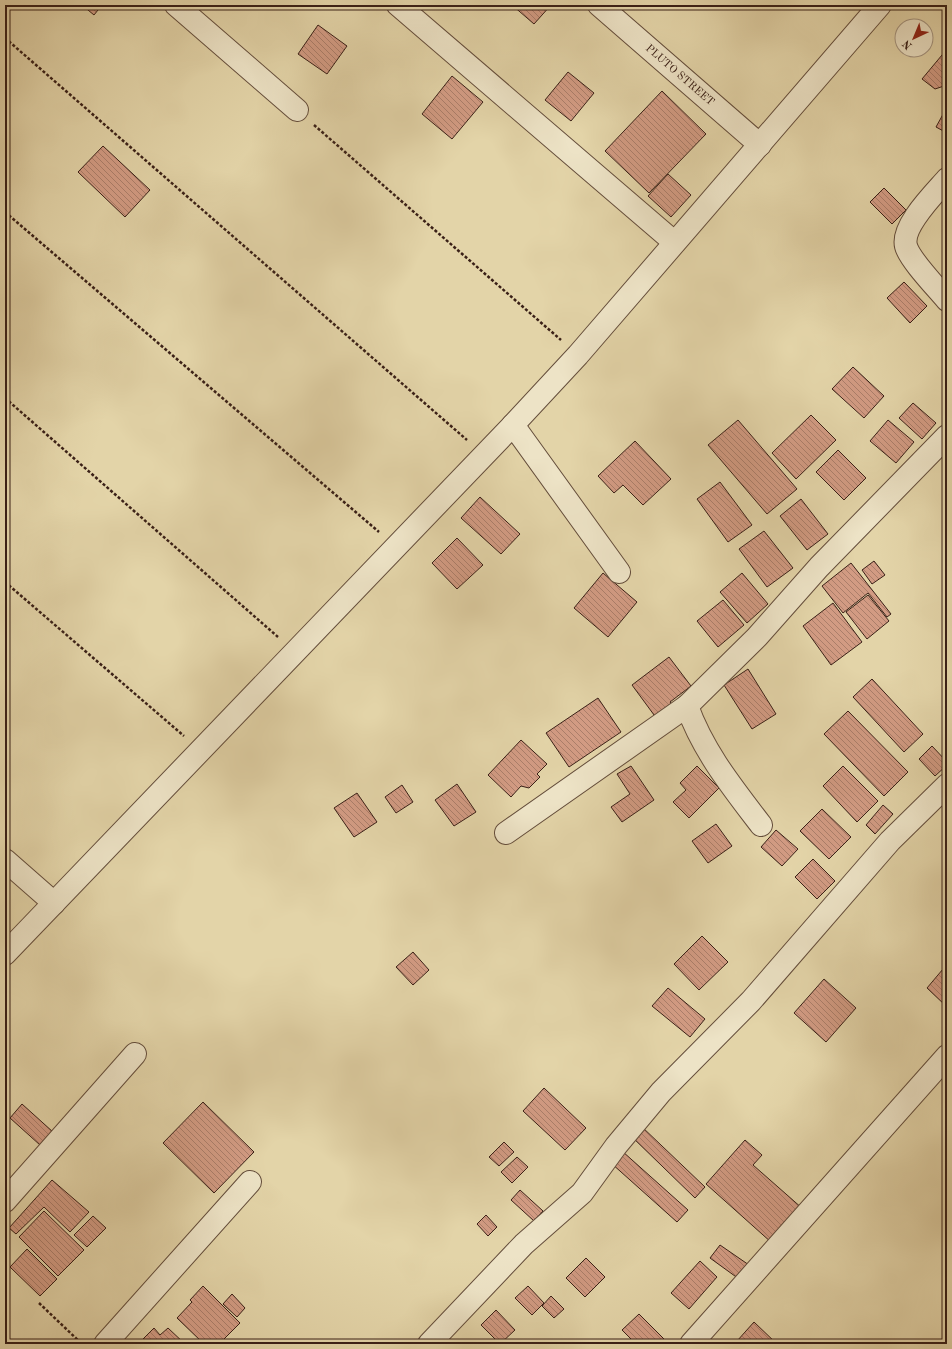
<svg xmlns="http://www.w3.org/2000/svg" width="952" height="1349" viewBox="0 0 952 1349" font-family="'Old Standard TT',serif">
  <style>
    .building { fill: url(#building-back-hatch); stroke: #3a2017 }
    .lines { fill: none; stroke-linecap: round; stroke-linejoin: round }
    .minor-casing { stroke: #644d3b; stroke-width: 24 }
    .path { stroke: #3a2017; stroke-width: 2.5; stroke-dasharray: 3 2; stroke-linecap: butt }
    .minor { stroke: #ede3c6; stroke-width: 22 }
    .labels { text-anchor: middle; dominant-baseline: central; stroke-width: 3.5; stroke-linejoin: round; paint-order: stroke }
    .street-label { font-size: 11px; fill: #3a2017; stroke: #ede3c6 }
  </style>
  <defs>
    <pattern id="building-back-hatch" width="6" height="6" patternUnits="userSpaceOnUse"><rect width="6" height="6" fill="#d29b83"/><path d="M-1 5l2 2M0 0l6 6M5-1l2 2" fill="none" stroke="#ab7e6a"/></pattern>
  </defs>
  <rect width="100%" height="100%" fill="#e3d4a8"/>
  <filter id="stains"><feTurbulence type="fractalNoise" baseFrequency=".005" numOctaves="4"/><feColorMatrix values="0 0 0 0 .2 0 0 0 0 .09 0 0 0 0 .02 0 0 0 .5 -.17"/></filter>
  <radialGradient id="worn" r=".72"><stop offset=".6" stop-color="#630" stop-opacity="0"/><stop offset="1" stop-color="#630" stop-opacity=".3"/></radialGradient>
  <g class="building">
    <polygon points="82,5 102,5 94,15"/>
    <polygon points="512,5 551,5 534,24"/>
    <polygon points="318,25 347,46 327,74 298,54"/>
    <polygon points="947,49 947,89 944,86 935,89 922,79"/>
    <polygon points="568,72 594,93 571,121 545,100"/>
    <polygon points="452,76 483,102 452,139 422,114"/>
    <polygon points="662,91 706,134 649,193 605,151"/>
    <polygon points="947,107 947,133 936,127"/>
    <polygon points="103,146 150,190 125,217 78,172"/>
    <polygon points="668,174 691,195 671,217 648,196"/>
    <polygon points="884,188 906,210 892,224 870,202"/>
    <polygon points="904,282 927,306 910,323 887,298"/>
    <polygon points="853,367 884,396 864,418 832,389"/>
    <polygon points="913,403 936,423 922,439 899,418"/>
    <polygon points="811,415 836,440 796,479 772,453"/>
    <polygon points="738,420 797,489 767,514 708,445"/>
    <polygon points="888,420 914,442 896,463 870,441"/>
    <polygon points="635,441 671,479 643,505 623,485 614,493 598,476"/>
    <polygon points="838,450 866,478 844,500 816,472"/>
    <polygon points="720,482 752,525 728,542 697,499"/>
    <polygon points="480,497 520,534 501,554 461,518"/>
    <polygon points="801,499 828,534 807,550 780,516"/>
    <polygon points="764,531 793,568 767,587 739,549"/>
    <polygon points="457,538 483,565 457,589 432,563"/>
    <polygon points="874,561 885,575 872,584 862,570"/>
    <polygon points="851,563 891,614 887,617 868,593 843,613 822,586"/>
    <polygon points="603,573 637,602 608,637 574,608"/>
    <polygon points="742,573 768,604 747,623 720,592"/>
    <polygon points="868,595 889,621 867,639 846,612"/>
    <polygon points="723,600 744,625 718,647 697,621"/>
    <polygon points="833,603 862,642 831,665 803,626"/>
    <polygon points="669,657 691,686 670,702 674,707 657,719 632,685"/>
    <polygon points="748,669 776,714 752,729 724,685"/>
    <polygon points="872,679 923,734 904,752 853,697"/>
    <polygon points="598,698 621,732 569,767 546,733"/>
    <polygon points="848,711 908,772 884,796 824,734"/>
    <polygon points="521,740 547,764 537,774 540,777 529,788 521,786 511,797 488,775"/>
    <polygon points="932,746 947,762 947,765 935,776 919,759"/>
    <polygon points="631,766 654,800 622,822 611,807 630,794 617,774"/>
    <polygon points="697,766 719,788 689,818 673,802 686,790 680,783"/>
    <polygon points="843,766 878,801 857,822 823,786"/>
    <polygon points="457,784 476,812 454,826 435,800"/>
    <polygon points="402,785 413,802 396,813 385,797"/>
    <polygon points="357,793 377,822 354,837 334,808"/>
    <polygon points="883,805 893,814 875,834 866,825"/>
    <polygon points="822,809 851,837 829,859 800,831"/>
    <polygon points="716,824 732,846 708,863 692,841"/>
    <polygon points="776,830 798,849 782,866 761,847"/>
    <polygon points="813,859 835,881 817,899 795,877"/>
    <polygon points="702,936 728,962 699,990 674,964"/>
    <polygon points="413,952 429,970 413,985 396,967"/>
    <polygon points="943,969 947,972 947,1007 927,988"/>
    <polygon points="824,979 856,1008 826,1042 794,1013"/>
    <polygon points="668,988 705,1019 690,1037 652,1006"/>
    <polygon points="544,1088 586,1128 565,1150 523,1111"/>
    <polygon points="203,1102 254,1152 214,1193 163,1143"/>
    <polygon points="22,1104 53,1132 40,1145 10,1118"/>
    <polygon points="640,1125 705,1187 695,1198 630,1135"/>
    <polygon points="745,1140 762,1155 753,1165 803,1209 772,1243 706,1184"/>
    <polygon points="504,1142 514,1152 499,1166 489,1157"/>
    <polygon points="622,1151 688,1210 677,1222 611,1163"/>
    <polygon points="517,1157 528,1167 512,1183 501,1172"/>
    <polygon points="52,1180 89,1212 70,1232 44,1207 16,1234 9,1228"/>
    <polygon points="520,1190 543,1211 534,1221 511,1200"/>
    <polygon points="44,1211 84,1250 58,1276 19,1237"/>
    <polygon points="486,1215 497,1227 488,1236 477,1224"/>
    <polygon points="93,1216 106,1228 87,1247 74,1235"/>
    <polygon points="720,1245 749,1265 739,1279 710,1258"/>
    <polygon points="27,1249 57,1279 40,1296 10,1267"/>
    <polygon points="586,1258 605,1277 585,1297 566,1278"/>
    <polygon points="700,1261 717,1277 689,1309 671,1293"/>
    <polygon points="203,1286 240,1323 219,1344 204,1344 177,1318 192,1302 190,1300"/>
    <polygon points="528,1286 544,1303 532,1315 515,1298"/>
    <polygon points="232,1294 245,1308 237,1317 223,1304"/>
    <polygon points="551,1296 564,1309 554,1318 542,1306"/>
    <polygon points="496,1310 515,1330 500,1344 481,1325"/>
    <polygon points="639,1314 666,1341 664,1344 636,1344 622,1330"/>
    <polygon points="754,1322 777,1344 740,1344 737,1341"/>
    <polygon points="154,1328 160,1335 168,1328 185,1344 144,1344 141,1341"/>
  </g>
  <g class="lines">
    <defs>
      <g id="minor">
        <polyline points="176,5 297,110"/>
        <polyline points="398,5 674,242"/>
        <path id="s1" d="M599 5 760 145"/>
        <path d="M947 179C935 193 901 226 906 246 909 259 937 288 947 300"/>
        <polyline points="513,425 619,572"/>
        <path d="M687 706C703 751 732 787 761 825"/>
        <polyline points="506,833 687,706 757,637 819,567 947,436"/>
        <polyline points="5,860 54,903"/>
        <polyline points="5,954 513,425 578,355 880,5"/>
        <polyline points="5,1201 135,1054"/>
        <polyline points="105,1344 250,1182"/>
        <polyline points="429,1344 524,1244 582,1193 616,1146 661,1092 751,1001 890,841 947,785"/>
        <polyline points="691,1344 947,1056"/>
      </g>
    </defs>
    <use href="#minor" class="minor-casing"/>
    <g class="path">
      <polyline points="5,38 467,440"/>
      <polyline points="314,125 561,340"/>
      <polyline points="5,212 379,532"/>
      <polyline points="5,398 278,637"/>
      <polyline points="5,582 184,736"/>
      <polyline points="39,1303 82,1344"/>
    </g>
    <use href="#minor" class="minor"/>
  </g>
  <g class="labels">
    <g class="street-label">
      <text stroke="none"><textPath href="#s1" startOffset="107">PLUTO STREET</textPath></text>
    </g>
  </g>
  <rect width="952" height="1349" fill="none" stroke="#e3d4a8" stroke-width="20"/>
  <rect x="6" y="6" width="940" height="1337" fill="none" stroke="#3a2017" stroke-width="2"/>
  <rect x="10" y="10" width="932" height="1329" fill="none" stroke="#3a2017"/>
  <g transform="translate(914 38) rotate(224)"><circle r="19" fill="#ede3c6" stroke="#a59580"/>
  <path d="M0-3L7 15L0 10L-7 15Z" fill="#8f2418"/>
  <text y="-6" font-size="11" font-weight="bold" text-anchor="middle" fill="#3a2017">N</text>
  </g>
  <rect width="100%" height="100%" filter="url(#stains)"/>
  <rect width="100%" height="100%" fill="url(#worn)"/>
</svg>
